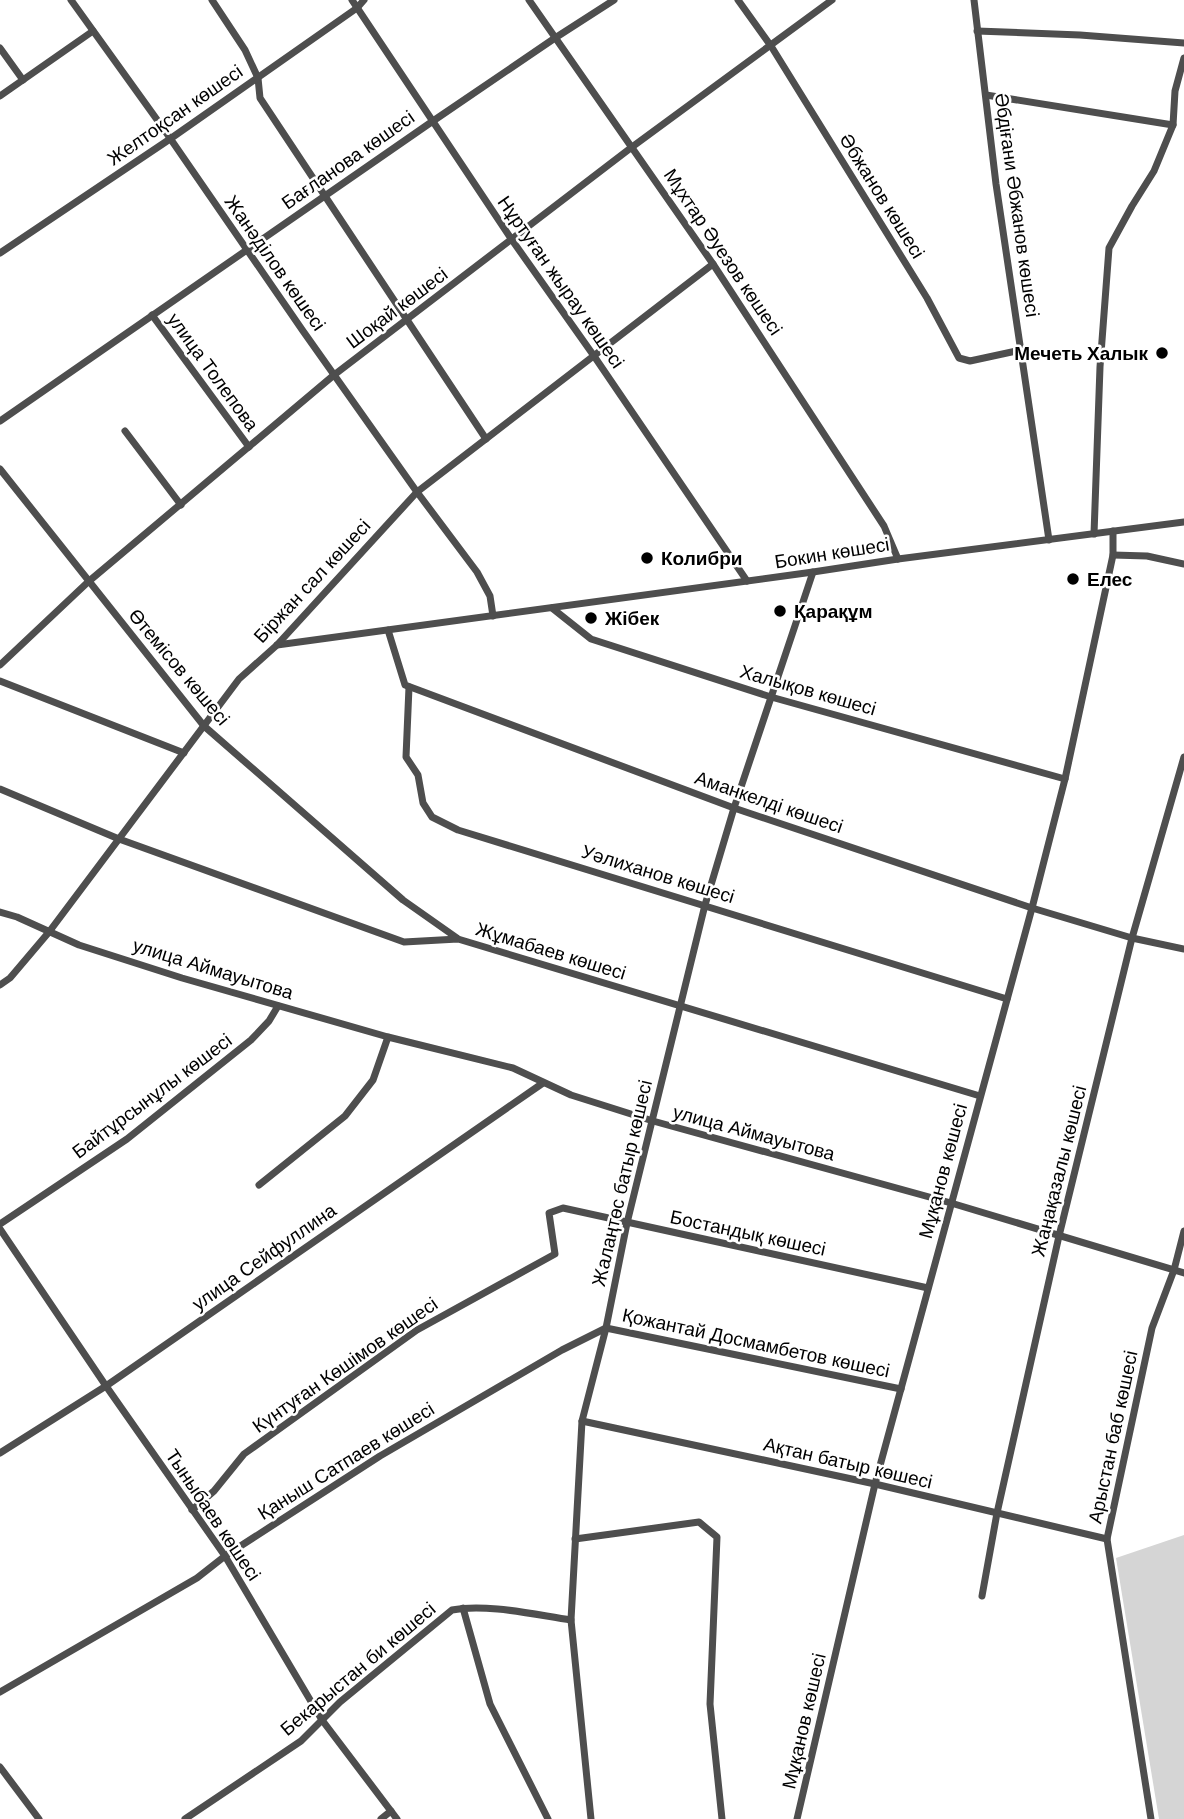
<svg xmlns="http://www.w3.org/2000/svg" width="1184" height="1819" viewBox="0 0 1184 1819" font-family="'DM Sans',sans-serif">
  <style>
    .green { fill: #d5d5d5 }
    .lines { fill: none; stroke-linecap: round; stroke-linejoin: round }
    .street { stroke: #4e4e4e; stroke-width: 7 }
    .poi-dot { fill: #000; stroke: #fff; stroke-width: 2.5 }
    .labels { text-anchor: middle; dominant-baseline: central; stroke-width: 5; stroke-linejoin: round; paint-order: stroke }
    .street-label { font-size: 19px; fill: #000; stroke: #fff }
    .poi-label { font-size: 19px; font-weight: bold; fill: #000; stroke: #fff; text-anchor: start }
  </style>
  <rect width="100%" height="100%" fill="#fff"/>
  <polygon class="green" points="1184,1535 1184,1819 1159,1819 1116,1558"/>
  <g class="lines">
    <g class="street">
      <polyline points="71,0 163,128 303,331 417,492 477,572 490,596 493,616"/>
      <polyline points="212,0 245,50 258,78 260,98 486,439"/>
      <polyline points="352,0 512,240 594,356 747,581"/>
      <polyline points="529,0 713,264 884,526 898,559"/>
      <polyline points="738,0 771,46 927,298 959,358 970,361 1021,350"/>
      <polyline points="974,0 996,184 1049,540"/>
      <polyline points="977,31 1080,35 1184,43"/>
      <polyline points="0,48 23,80"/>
      <polyline points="986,95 1173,125 1175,91 1184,58"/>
      <polyline points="0,96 93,31"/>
      <polyline points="0,253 170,139 357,8 364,0"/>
      <polyline points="152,315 249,447"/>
      <polyline points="0,421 433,121 555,38 614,0"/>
      <polyline points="125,431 181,505"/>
      <polyline points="0,469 204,726 403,900 457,938"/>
      <polyline points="1094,534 1100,367 1109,248 1132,206 1154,171 1173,125"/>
      <polyline points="1113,555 1147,556 1184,564"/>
      <polyline points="552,608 591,639 771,697 1065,779"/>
      <polyline points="388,630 405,685 734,808 1032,908 1132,938 1184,949"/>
      <polyline points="277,645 813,572 898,559 1184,522"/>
      <polyline points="0,665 88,582 334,375 632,147 832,0"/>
      <polyline points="0,681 184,753"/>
      <polyline points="409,687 406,757 418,775 423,803 432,817 458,830 1007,999"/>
      <polyline points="0,789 119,839 404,942 458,939 980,1096"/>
      <polyline points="0,912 17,917 79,945 182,978 388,1037 513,1068 571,1095 653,1121 951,1203 1184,1273"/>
      <polyline points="0,985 10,978 49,932 239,679 277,645 417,492 713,264"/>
      <polyline points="259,1185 345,1116 373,1080 388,1037"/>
      <polyline points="0,1224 127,1139 251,1040 269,1021 278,1006"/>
      <polyline points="0,1229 106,1386 225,1556 322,1720 397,1819"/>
      <polyline points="582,1421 875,1484 1107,1539"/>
      <polyline points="0,1453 106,1386 543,1083"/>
      <polyline points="192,1510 214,1491 244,1454 417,1330 555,1254 549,1213 563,1208 928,1288"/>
      <polyline points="575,1539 699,1522 717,1537 710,1704 722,1819"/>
      <polyline points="982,1596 997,1513 1059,1236 1132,938 1184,757"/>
      <polyline points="463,1608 490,1704 548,1819"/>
      <polyline points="0,1692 197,1578 225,1556 380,1456 562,1350 606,1328 901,1389"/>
      <polyline points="0,1767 39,1819"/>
      <path d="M185 1819 301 1741 340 1702 452 1610C486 1603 536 1615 571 1620"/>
      <polyline points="381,1819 391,1811"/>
      <polyline points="591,1819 571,1620 582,1421 606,1328 627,1223 705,905 734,808 813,572"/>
      <polyline points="797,1819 875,1484 1032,908 1065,779 1113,555 1113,531"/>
      <polyline points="1151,1819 1107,1539 1152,1328 1174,1270 1184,1231"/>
    </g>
  </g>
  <g class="poi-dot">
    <circle cx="1162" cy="353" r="7"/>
    <circle cx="647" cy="558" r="7"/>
    <circle cx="1073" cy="579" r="7"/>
    <circle cx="780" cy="611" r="7"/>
    <circle cx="591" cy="618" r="7"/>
  </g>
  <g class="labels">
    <g class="street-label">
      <text transform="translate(175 115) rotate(-35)">Желтоқсан көшесі</text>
      <text transform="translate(348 160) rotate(-35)">Бағланова көшесі</text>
      <text transform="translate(882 196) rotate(58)">Әбжанов көшесі</text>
      <text transform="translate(1017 205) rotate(82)">Әбдіғани Әбжанов көшесі</text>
      <text transform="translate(723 252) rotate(56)">Мұхтар Әуезов көшесі</text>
      <text transform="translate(275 263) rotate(55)">Жанәділов көшесі</text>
      <text transform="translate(561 282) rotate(55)">Нұртуған жырау көшесі</text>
      <text transform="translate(397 308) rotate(-37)">Шоқай көшесі</text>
      <text transform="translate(213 372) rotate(54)">улица Толепова</text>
      <text transform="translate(832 553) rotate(-9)">Бокин көшесі</text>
      <text transform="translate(312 581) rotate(-47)">Біржан сал көшесі</text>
      <text transform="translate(179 667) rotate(50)">Өтемісов көшесі</text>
      <text transform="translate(808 690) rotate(16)">Халықов көшесі</text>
      <text transform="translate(769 802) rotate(19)">Аманкелді көшесі</text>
      <text transform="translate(658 874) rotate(17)">Уәлиханов көшесі</text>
      <text transform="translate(551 951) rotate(17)">Жұмабаев көшесі</text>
      <text transform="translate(213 969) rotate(17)">улица Аймауытова</text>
      <text transform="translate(152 1096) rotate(-37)">Байтұрсынұлы көшесі</text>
      <text transform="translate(754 1133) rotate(15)">улица Аймауытова</text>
      <text transform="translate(943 1171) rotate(-75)">Мұқанов көшесі</text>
      <text transform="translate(1059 1171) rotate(-76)">Жаңақазалы көшесі</text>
      <text transform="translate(622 1183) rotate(-77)">Жалаңтөс батыр көшесі</text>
      <text transform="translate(748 1233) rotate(12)">Бостандық көшесі</text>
      <text transform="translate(264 1257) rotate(-35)">улица Сейфуллина</text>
      <text transform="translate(756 1343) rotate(12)">Қожантай Досмамбетов көшесі</text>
      <text transform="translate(345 1365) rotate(-35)">Күнтуған Көшімов көшесі</text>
      <text transform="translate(1113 1437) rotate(-78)">Арыстан баб көшесі</text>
      <text transform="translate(346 1461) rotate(-32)">Қаныш Сатпаев көшесі</text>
      <text transform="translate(848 1463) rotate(13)">Ақтан батыр көшесі</text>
      <text transform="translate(213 1515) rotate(56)">Тыныбаев көшесі</text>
      <text transform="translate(358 1669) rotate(-40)">Бекарыстан би көшесі</text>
      <text transform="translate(804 1721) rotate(-77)">Мұқанов көшесі</text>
    </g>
    <g class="poi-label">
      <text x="1148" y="353" text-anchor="end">Мечеть Халык</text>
      <text x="661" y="558">Колибри</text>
      <text x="1087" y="579">Елес</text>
      <text x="794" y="611">Қарақұм</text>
      <text x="605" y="618">Жібек</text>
    </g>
  </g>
</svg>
